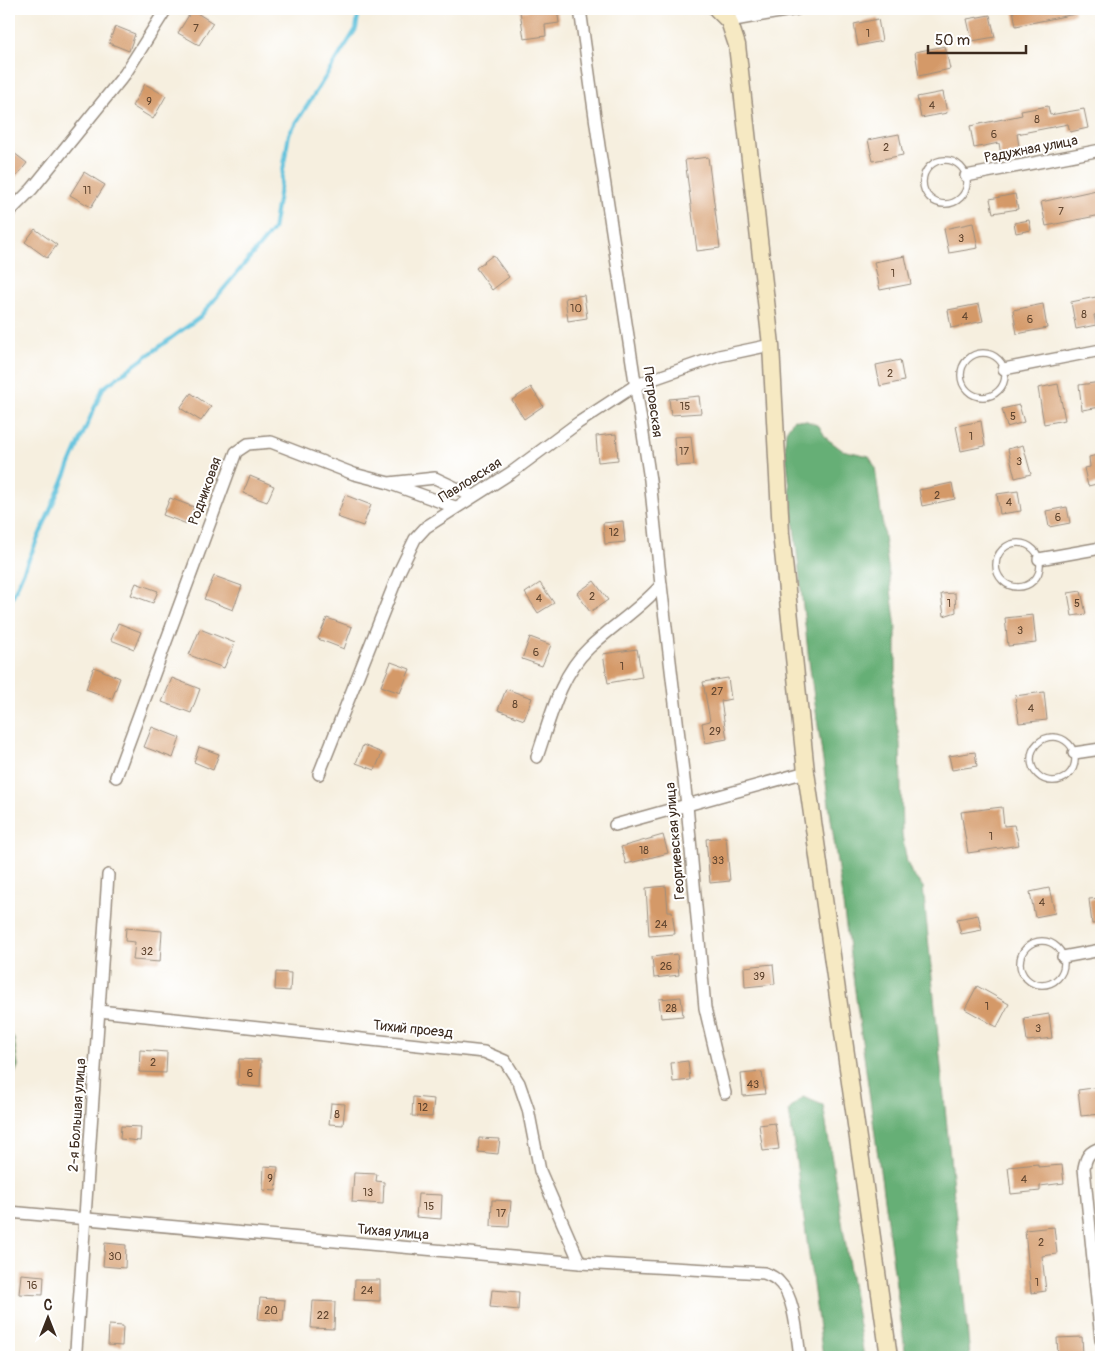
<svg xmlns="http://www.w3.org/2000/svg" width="1110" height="1366" viewBox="0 0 1110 1366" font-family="Pangolin,sans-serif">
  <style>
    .forest { fill: #66af76; stroke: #506c4a }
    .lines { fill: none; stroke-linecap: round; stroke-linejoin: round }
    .stream { stroke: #5ec1dc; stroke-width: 4 }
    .building { fill: #d49967 }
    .lane-casing { stroke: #988c7e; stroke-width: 8 }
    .street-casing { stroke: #988c7e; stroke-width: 14 }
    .secondary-casing { stroke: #988c7e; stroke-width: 19 }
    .lane { stroke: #fff; stroke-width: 5.5 }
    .street { stroke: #fff; stroke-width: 11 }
    .secondary { stroke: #f6e9c3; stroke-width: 16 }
    .labels { text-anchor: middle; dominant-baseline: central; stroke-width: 4; stroke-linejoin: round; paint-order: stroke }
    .number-label { font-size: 11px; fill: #614630 }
    .street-label { font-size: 14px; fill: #3b2a1e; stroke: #fff }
  </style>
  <rect width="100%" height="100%" fill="#fff"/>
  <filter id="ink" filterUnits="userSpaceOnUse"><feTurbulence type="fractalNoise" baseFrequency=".02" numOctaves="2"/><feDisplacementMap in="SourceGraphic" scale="10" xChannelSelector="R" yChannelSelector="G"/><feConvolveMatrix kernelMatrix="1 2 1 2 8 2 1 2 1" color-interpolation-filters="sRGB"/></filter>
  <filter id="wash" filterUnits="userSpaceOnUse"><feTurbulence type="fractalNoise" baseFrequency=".0096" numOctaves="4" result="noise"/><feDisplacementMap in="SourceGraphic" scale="20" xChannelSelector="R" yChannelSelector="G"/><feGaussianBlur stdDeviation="1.12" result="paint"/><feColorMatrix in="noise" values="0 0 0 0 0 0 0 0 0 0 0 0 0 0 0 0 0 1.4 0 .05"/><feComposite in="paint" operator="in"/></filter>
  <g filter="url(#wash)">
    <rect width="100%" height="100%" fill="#f6efdf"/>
    <g class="forest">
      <polygon points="794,419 807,421 819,426 826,438 842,450 869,456 875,467 896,628 896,671 893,685 893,703 900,743 902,835 907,862 912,874 923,887 970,1357 906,1357 809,661 785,444 786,431"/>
      <polygon points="9,1031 14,1039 18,1066 9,1089"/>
      <polygon points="803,1097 823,1105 864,1357 823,1357 789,1110"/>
    </g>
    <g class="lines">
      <polyline class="stream" points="9,605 103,388 200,317 273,230 289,134 356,29 359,9"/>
    </g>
    <g id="blocks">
      <g class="building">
        <polygon points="540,9 557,9 559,23 545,25 546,36 524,39 520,11"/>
        <polygon points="1013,9 1074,9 1075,14 1016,26"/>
        <polygon points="192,10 213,23 199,45 178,33"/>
        <polygon points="990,15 995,37 972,41 967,19"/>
        <polygon points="878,19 882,41 858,46 854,24"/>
        <polygon points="115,26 135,34 129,51 109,43"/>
        <polygon points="945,46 950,69 919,76 915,52"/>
        <polygon points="145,84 166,96 153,119 132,106"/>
        <polygon points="943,92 947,113 921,118 917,97"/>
        <polygon points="1048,106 1050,115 1084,109 1088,128 1070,132 1068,124 1017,134 1020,152 1001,156 999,143 974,148 970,126 1022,115 1021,111"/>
        <polygon points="899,134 903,155 873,161 868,140"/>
        <polygon points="14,153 27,163 9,186 9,160"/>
        <polygon points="708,157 720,248 697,251 685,160"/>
        <polygon points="84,172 105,185 91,207 70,195"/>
        <polygon points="1101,189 1101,215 1046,226 1041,202"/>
        <polygon points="1015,194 1018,209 993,213 990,199"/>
        <polygon points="1029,220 1031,230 1016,233 1014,223"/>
        <polygon points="973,223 978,248 949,253 944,229"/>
        <polygon points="35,229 57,245 47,258 25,242"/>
        <polygon points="493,255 509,277 492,290 476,268"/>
        <polygon points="905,256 911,284 880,290 874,262"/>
        <polygon points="584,295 587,318 568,321 565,298"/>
        <polygon points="1101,296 1101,314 1094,315 1096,325 1076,329 1071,302"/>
        <polygon points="979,304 983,321 951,328 948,310"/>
        <polygon points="1043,304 1047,328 1017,334 1013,310"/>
        <polygon points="900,360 904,381 880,386 876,365"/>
        <polygon points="1101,382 1101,407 1082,410 1079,385"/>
        <polygon points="1058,384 1065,420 1044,424 1038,388"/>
        <polygon points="531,387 543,406 524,419 512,400"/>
        <polygon points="191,393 211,407 201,421 180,408"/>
        <polygon points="699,396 701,413 671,415 669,399"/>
        <polygon points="1019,405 1024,422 1007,427 1002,409"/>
        <polygon points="981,421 985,446 961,451 956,426"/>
        <polygon points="616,434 618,460 598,462 596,436"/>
        <polygon points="691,436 694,465 676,466 674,437"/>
        <polygon points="1023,445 1031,474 1015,478 1008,449"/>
        <polygon points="1101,454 1101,483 1088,486 1084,468 1090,467 1089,457"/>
        <polygon points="250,476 274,486 267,502 243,493"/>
        <polygon points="952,483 955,499 922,506 919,490"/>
        <polygon points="1018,491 1021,511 1000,514 997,494"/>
        <polygon points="345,495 371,505 363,526 337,517"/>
        <polygon points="170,498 194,507 187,524 163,515"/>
        <polygon points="1067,507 1070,523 1049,527 1046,511"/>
        <polygon points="623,521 625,542 605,544 603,523"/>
        <polygon points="214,576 242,586 233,610 204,599"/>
        <polygon points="594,581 608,600 590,612 577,593"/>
        <polygon points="136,583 158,591 153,603 131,595"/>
        <polygon points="540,583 554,603 538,613 525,593"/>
        <polygon points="1081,591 1086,614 1072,616 1068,593"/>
        <polygon points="955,593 956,612 944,616 941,594"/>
        <polygon points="1033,615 1036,643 1008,646 1005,618"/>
        <polygon points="327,618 352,627 344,649 318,639"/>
        <polygon points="118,623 141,632 134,649 111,640"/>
        <polygon points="200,629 235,643 224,668 189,655"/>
        <polygon points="530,637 551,645 542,666 522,659"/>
        <polygon points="637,649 642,677 608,683 603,654"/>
        <polygon points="391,662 410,669 400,693 381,686"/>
        <polygon points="94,667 120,678 112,699 86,689"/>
        <polygon points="172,678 200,689 191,713 162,702"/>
        <polygon points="728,678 731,699 721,701 727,739 705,743 702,723 710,721 703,682"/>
        <polygon points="506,689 532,698 524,720 498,710"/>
        <polygon points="1044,692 1047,720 1019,723 1015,696"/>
        <polygon points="152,727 180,738 173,758 144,747"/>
        <polygon points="363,745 382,753 375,770 356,763"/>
        <polygon points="199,747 219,754 213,770 194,762"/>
        <polygon points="975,752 977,766 952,770 949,756"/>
        <polygon points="1002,807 1004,826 1014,825 1019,845 968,853 961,812"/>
        <polygon points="663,835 668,853 626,864 621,847"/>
        <polygon points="726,837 730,881 710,883 706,839"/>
        <polygon points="666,886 668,911 672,911 675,934 649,936 646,888"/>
        <polygon points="1049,888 1055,913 1035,917 1030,892"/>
        <polygon points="1101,898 1101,923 1092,924 1089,899"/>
        <polygon points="978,915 982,930 961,934 957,919"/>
        <polygon points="126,928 162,931 160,962 133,960 135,942 125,941"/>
        <polygon points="677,954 679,975 654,978 652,957"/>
        <polygon points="773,964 775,984 745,987 744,967"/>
        <polygon points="276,972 291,973 290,991 275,990"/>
        <polygon points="977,986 1009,1004 997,1027 965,1009"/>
        <polygon points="681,997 683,1016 661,1018 659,999"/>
        <polygon points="1049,1014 1052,1038 1027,1041 1024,1018"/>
        <polygon points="140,1050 167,1052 166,1073 139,1072"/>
        <polygon points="239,1059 261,1060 260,1087 238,1085"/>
        <polygon points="688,1061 690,1080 673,1082 671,1063"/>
        <polygon points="762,1072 765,1094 743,1096 741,1074"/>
        <polygon points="1101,1087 1101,1114 1081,1116 1078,1090"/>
        <polygon points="413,1097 434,1099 432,1117 412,1116"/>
        <polygon points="331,1103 345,1104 343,1125 329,1124"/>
        <polygon points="775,1123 779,1149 763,1151 759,1125"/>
        <polygon points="121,1126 141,1127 140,1141 120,1139"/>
        <polygon points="479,1138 500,1139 498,1154 478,1152"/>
        <polygon points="1038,1164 1038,1167 1062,1165 1064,1183 1040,1186 1040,1191 1011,1194 1008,1167"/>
        <polygon points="264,1166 278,1167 276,1191 263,1190"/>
        <polygon points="354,1173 377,1174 376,1181 384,1182 383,1204 352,1202"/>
        <polygon points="418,1194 442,1195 441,1219 416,1217"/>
        <polygon points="492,1200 511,1201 509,1227 491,1226"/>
        <polygon points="1054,1227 1057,1254 1042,1256 1046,1291 1031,1293 1025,1230"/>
        <polygon points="105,1243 126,1245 125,1268 103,1266"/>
        <polygon points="21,1274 44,1276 43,1295 19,1294"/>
        <polygon points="355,1280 380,1280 380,1301 354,1300"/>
        <polygon points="492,1290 519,1292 518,1310 490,1307"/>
        <polygon points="260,1298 285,1300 283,1321 258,1319"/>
        <polygon points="313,1301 335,1302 334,1329 311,1328"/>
        <polygon points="109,1325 123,1326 122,1346 108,1345"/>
        <polygon points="1082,1337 1083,1355 1058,1356 1057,1338"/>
      </g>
    </g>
  </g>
  <g filter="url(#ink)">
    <use href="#blocks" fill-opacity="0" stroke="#988c7e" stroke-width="1"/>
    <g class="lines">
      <defs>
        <g id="lane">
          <circle cx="945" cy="182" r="22"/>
          <circle cx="983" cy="375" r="22"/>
          <circle cx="1018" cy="565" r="22"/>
          <circle cx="1053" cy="759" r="22"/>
          <circle cx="1042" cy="963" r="22"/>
        </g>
        <g id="street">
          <polyline points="729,21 797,9"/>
          <polyline points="966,176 1101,150"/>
          <polyline points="9,212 32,189 125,74 166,9"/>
          <polyline points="1004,369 1101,350"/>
          <polyline points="391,484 455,507"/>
          <polyline points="1039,559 1101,548"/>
          <polyline points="661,585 687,805 705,1008 725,1093"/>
          <polyline points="1074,753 1101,749"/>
          <path d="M537 757C550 720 559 676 589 648 612 626 640 609 661 585L650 480 599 146 580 9"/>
          <polyline points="319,774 400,570 415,539 426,527 512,472 578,423 636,385 719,356 771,345"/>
          <polyline points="116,777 236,452 248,444 271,442 354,474 389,483 435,478 473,496"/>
          <polyline points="615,825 806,772"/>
          <polyline points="1063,957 1101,950"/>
          <polyline points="99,1011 484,1052 505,1061 519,1083 528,1109 540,1171 580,1263"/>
          <path d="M1101 1148C1089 1151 1086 1157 1084 1168L1101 1340"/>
          <path d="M9 1212 580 1263 764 1273C770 1275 776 1278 780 1283 795 1297 797 1337 800 1357"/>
          <polyline points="77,1357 76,1350 108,875"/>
        </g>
        <polyline id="secondary" points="717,9 729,21 737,45 771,345 781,533 806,772 889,1357"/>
      </defs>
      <use href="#lane" class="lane-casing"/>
      <use href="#street" class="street-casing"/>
      <use href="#secondary" class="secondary-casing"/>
      <use href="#lane" class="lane"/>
      <use href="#street" class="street"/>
      <use href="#secondary" class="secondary"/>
    </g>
  </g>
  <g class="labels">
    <g class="number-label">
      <text x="196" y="28">7</text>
      <text x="868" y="33">1</text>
      <text x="149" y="101">9</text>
      <text x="932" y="105">4</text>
      <text x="1037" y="119">8</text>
      <text x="994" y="134">6</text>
      <text x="886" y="147">2</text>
      <text x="87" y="190">11</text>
      <text x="1061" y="211">7</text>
      <text x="961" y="238">3</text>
      <text x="893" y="273">1</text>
      <text x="576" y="308">10</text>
      <text x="1084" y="314">8</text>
      <text x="965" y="316">4</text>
      <text x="1030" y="319">6</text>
      <text x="890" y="373">2</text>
      <text x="685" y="406">15</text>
      <text x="1013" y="416">5</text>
      <text x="971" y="436">1</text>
      <text x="684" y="451">17</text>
      <text x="1019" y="461">3</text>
      <text x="937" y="495">2</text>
      <text x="1009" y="502">4</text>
      <text x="1058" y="517">6</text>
      <text x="614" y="532">12</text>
      <text x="592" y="596">2</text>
      <text x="539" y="598">4</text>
      <text x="949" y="603">1</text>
      <text x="1077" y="603">5</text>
      <text x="1020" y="630">3</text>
      <text x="536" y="652">6</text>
      <text x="622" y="666">1</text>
      <text x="717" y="691">27</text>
      <text x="515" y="704">8</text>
      <text x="1031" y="708">4</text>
      <text x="715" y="731">29</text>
      <text x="991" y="836">1</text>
      <text x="644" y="850">18</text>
      <text x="718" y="860">33</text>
      <text x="1042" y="902">4</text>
      <text x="661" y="924">24</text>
      <text x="147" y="951">32</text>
      <text x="666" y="966">26</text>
      <text x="759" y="976">39</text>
      <text x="987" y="1006">1</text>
      <text x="671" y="1008">28</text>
      <text x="1038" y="1028">3</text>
      <text x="153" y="1062">2</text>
      <text x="250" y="1073">6</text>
      <text x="753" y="1084">43</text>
      <text x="423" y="1107">12</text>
      <text x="337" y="1114">8</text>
      <text x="270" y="1178">9</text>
      <text x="1024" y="1179">4</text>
      <text x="368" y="1192">13</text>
      <text x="429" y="1206">15</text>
      <text x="501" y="1213">17</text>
      <text x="1041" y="1242">2</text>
      <text x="115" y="1256">30</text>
      <text x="1037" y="1282">1</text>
      <text x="32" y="1285">16</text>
      <text x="367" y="1290">24</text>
      <text x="271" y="1310">20</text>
      <text x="323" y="1315">22</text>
    </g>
    <g class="street-label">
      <text transform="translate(1031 149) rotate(-11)">Радужная улица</text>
      <text transform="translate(653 402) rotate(82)">Петровская</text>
      <text transform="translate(470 480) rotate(-32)">Павловская</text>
      <text transform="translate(205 491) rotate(-70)">Родниковая</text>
      <text transform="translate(675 841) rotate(-95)">Георгиевская улица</text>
      <text transform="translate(413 1029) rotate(6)">Тихий проезд</text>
      <text transform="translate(77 1115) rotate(-86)">2-я Большая улица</text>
      <text transform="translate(393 1232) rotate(5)">Тихая улица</text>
    </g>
  </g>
  <rect width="1110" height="1366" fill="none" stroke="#fff" stroke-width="30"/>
  <g transform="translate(48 1318)" stroke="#ffffff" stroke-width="4" paint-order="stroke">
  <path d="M0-4L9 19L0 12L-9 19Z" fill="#3b2a1e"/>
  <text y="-8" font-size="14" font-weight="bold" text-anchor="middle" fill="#3b2a1e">С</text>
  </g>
  <path d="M928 45v8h98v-8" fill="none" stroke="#3b2a1e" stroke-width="2.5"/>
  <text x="935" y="45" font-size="15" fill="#3b2a1e" stroke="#ffffff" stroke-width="4" paint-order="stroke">50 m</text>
</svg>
